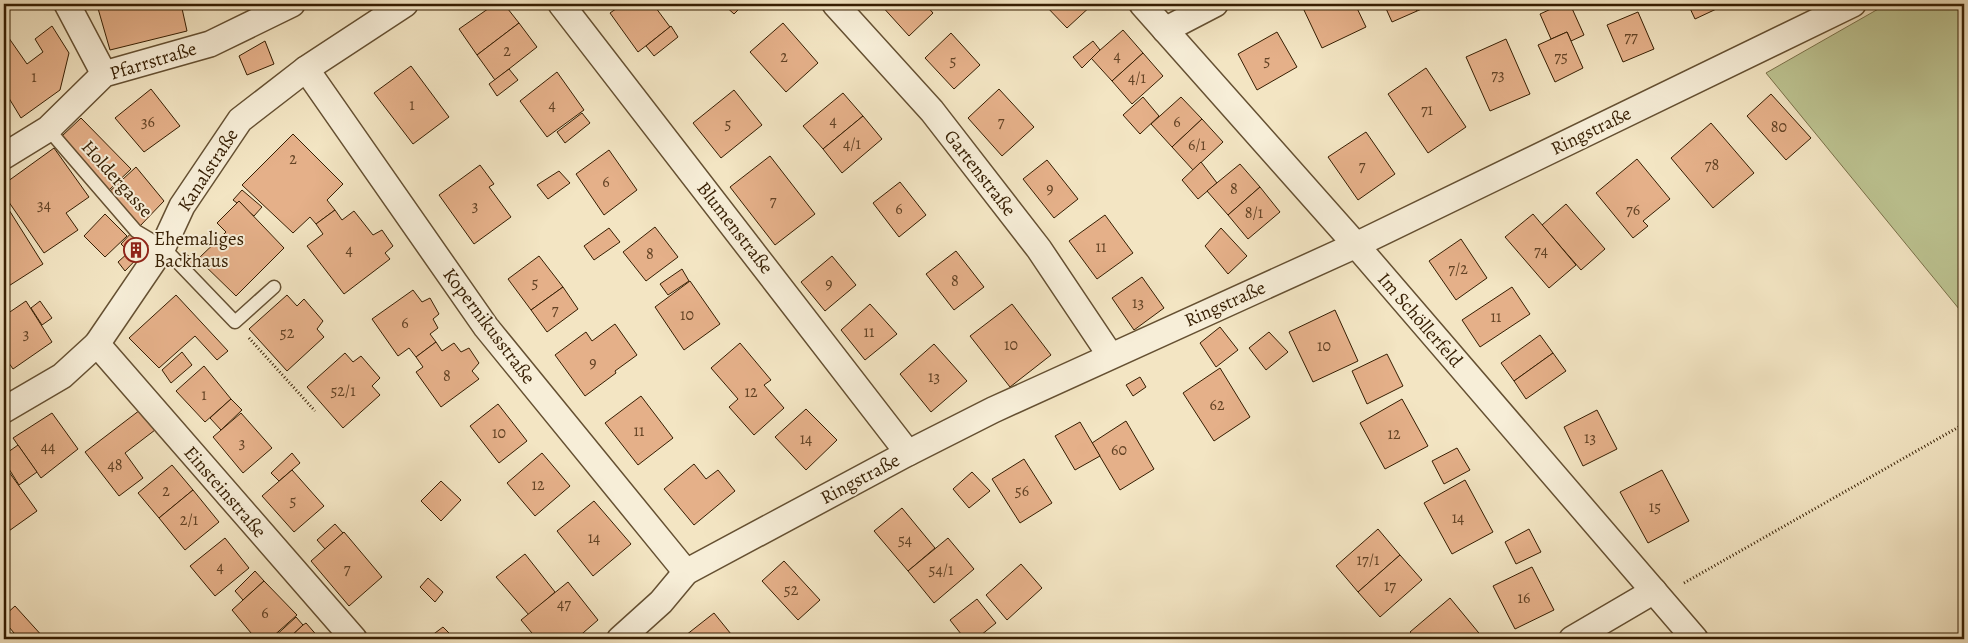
<svg xmlns="http://www.w3.org/2000/svg" width="1968" height="643" viewBox="0 0 1968 643" font-family="Alegreya,serif">
  <style>
    .green { fill: #bdc492; stroke: #7a714a }
    .building { fill: #e5b089; stroke: #361e02 }
    .lines { fill: none; stroke-linecap: round; stroke-linejoin: round }
    .service-casing { stroke: #655032; stroke-width: 15 }
    .minor-casing { stroke: #655032; stroke-width: 28 }
    .path { stroke: #361e02; stroke-width: 3; stroke-dasharray: 1 2.5; stroke-linecap: butt }
    .service { stroke: #f7eed8; stroke-width: 12 }
    .minor { stroke: #f7eed8; stroke-width: 25 }
    .labels { text-anchor: middle; dominant-baseline: central; stroke-width: 4; stroke-linejoin: round; paint-order: stroke }
    .number-label { font-size: 16px; fill: #624224 }
    .street-label { font-size: 19px; fill: #361e02; stroke: #f7eed8 }
    .poi-label { font-size: 19px; fill: #361e02; stroke: #f7eed8; text-anchor: start }
  </style>
  <rect width="100%" height="100%" fill="#f3e5c3"/>
  <filter id="stains"><feTurbulence type="fractalNoise" baseFrequency=".004" numOctaves="4"/><feColorMatrix values="0 0 0 0 .2 0 0 0 0 .09 0 0 0 0 .02 0 0 0 .5 -.17"/></filter>
  <radialGradient id="worn" r=".72"><stop offset=".6" stop-color="#630" stop-opacity="0"/><stop offset="1" stop-color="#630" stop-opacity=".3"/></radialGradient>
  <polygon class="green" points="1887,4 1964,4 1964,315 1766,73"/>
  <g class="building">
    <polygon points="105,4 181,4 187,31 110,50 97,5"/>
    <polygon points="495,4 504,4 519,23 477,55 459,29"/>
    <polygon points="623,4 653,4 670,27 638,52 610,13"/>
    <polygon points="723,4 744,4 734,14"/>
    <polygon points="880,4 925,4 933,13 909,36"/>
    <polygon points="1044,4 1093,4 1067,28"/>
    <polygon points="1311,4 1355,4 1366,27 1322,48 1303,8"/>
    <polygon points="1384,4 1414,4 1417,11 1392,22"/>
    <polygon points="1414,4 1434,4 1417,11"/>
    <polygon points="1562,4 1570,4 1584,35 1571,41 1567,32 1551,39 1540,14"/>
    <polygon points="1688,4 1727,4 1695,19"/>
    <polygon points="1638,12 1654,49 1623,62 1607,25"/>
    <polygon points="519,23 537,47 495,80 477,55"/>
    <polygon points="783,23 818,63 786,92 750,52"/>
    <polygon points="52,26 69,53 60,90 21,118 4,90 4,31 27,64 43,52 35,39"/>
    <polygon points="671,26 678,37 654,56 646,46"/>
    <polygon points="1123,30 1143,53 1112,81 1091,58"/>
    <polygon points="1277,32 1297,67 1257,90 1238,54"/>
    <polygon points="1567,32 1583,68 1555,82 1538,45"/>
    <polygon points="951,33 980,65 954,89 925,58"/>
    <polygon points="1506,39 1530,94 1490,111 1466,57"/>
    <polygon points="265,41 274,64 247,75 239,56"/>
    <polygon points="1093,41 1100,50 1082,68 1073,57"/>
    <polygon points="1143,53 1163,76 1132,104 1112,81"/>
    <polygon points="411,66 449,117 413,144 374,93"/>
    <polygon points="1426,68 1466,127 1428,153 1388,94"/>
    <polygon points="509,69 518,80 497,96 489,84"/>
    <polygon points="557,72 584,110 547,137 520,101"/>
    <polygon points="151,89 180,126 144,152 115,118"/>
    <polygon points="999,89 1034,127 1002,156 968,118"/>
    <polygon points="734,90 762,125 721,158 693,123"/>
    <polygon points="843,93 863,116 823,149 803,126"/>
    <polygon points="1771,94 1811,138 1786,160 1747,116"/>
    <polygon points="1143,97 1159,116 1140,134 1123,115"/>
    <polygon points="1181,97 1202,119 1172,147 1151,124"/>
    <polygon points="582,113 590,123 565,143 557,132"/>
    <polygon points="863,116 882,139 842,173 823,149"/>
    <polygon points="81,118 131,169 108,191 62,136"/>
    <polygon points="1202,119 1223,142 1193,170 1172,147"/>
    <polygon points="1711,123 1754,173 1713,208 1671,158"/>
    <polygon points="1366,132 1395,174 1358,200 1328,157"/>
    <polygon points="293,134 343,184 327,200 335,210 316,224 310,217 293,233 242,185"/>
    <polygon points="54,148 89,197 66,213 78,230 44,253 4,195 4,184"/>
    <polygon points="609,150 637,190 604,215 576,174"/>
    <polygon points="770,156 815,214 775,245 730,187"/>
    <polygon points="1637,159 1670,199 1643,221 1648,226 1633,238 1596,193"/>
    <polygon points="1047,160 1078,199 1054,218 1023,179"/>
    <polygon points="1201,162 1217,183 1198,199 1182,180"/>
    <polygon points="1240,164 1260,187 1228,215 1207,191"/>
    <polygon points="480,165 494,184 489,187 511,217 474,244 439,195"/>
    <polygon points="136,167 164,201 139,227 108,193"/>
    <polygon points="559,171 570,183 548,199 537,185"/>
    <polygon points="900,182 926,215 899,237 873,203"/>
    <polygon points="1260,187 1280,212 1248,239 1228,215"/>
    <polygon points="242,190 262,207 254,216 233,200"/>
    <polygon points="239,201 284,248 236,296 198,259 226,232 217,223"/>
    <polygon points="4,202 43,264 4,289"/>
    <polygon points="1566,204 1605,249 1581,270 1542,225"/>
    <polygon points="335,210 342,220 354,211 373,235 382,230 393,246 385,253 390,259 344,294 307,246 323,234 316,224"/>
    <polygon points="105,214 127,236 105,257 84,236"/>
    <polygon points="1533,214 1576,265 1549,288 1505,237"/>
    <polygon points="1105,215 1133,253 1097,279 1069,241"/>
    <polygon points="655,227 678,257 646,281 623,252"/>
    <polygon points="609,228 620,242 594,260 584,246"/>
    <polygon points="1221,228 1247,256 1228,274 1205,246"/>
    <polygon points="133,231 148,247 125,271 118,262 129,252 121,244"/>
    <polygon points="1461,239 1487,278 1456,300 1429,261"/>
    <polygon points="956,251 984,287 954,310 926,274"/>
    <polygon points="185,253 196,262 191,269 180,259"/>
    <polygon points="539,256 563,287 531,310 508,279"/>
    <polygon points="832,256 856,285 825,311 801,282"/>
    <polygon points="682,269 689,281 668,295 660,284"/>
    <polygon points="1142,277 1164,308 1134,330 1112,298"/>
    <polygon points="690,281 720,324 684,350 655,307"/>
    <polygon points="563,287 578,309 547,332 531,310"/>
    <polygon points="1512,287 1530,314 1480,347 1462,320"/>
    <polygon points="413,290 422,302 430,298 439,314 433,319 438,328 430,334 436,342 416,357 409,348 398,356 372,319"/>
    <polygon points="176,295 228,351 217,360 195,336 159,368 129,338"/>
    <polygon points="287,295 297,306 304,299 323,321 317,329 324,337 287,371 249,329"/>
    <polygon points="26,301 52,342 13,369 4,356 4,316"/>
    <polygon points="40,301 52,318 42,325 31,308"/>
    <polygon points="870,304 897,334 865,360 841,330"/>
    <polygon points="1012,304 1051,355 1010,387 970,336"/>
    <polygon points="1335,310 1358,361 1313,382 1289,332"/>
    <polygon points="615,324 637,355 615,371 616,373 585,396 555,355 586,332 592,341"/>
    <polygon points="1220,327 1238,350 1216,367 1200,343"/>
    <polygon points="1269,332 1288,352 1266,370 1249,348"/>
    <polygon points="1540,335 1553,353 1514,381 1501,363"/>
    <polygon points="436,342 442,351 454,343 461,352 469,348 479,363 472,371 479,379 441,407 416,372 423,367 416,357"/>
    <polygon points="740,343 771,380 764,385 784,408 754,435 729,407 738,399 711,368"/>
    <polygon points="934,344 967,381 931,412 900,374"/>
    <polygon points="182,352 192,365 171,383 162,370"/>
    <polygon points="345,353 353,362 361,356 380,378 372,386 380,395 343,428 307,387"/>
    <polygon points="1553,353 1566,371 1526,399 1514,381"/>
    <polygon points="1387,354 1403,386 1367,404 1352,371"/>
    <polygon points="204,366 231,399 205,422 176,391"/>
    <polygon points="1220,368 1250,417 1214,441 1183,393"/>
    <polygon points="1140,377 1146,387 1133,396 1126,385"/>
    <polygon points="641,396 673,438 638,465 605,423"/>
    <polygon points="231,399 242,410 221,430 210,418"/>
    <polygon points="1402,399 1428,446 1385,469 1360,423"/>
    <polygon points="498,404 527,441 499,463 470,426"/>
    <polygon points="806,409 837,440 806,470 775,437"/>
    <polygon points="140,410 155,430 125,453 143,478 119,496 85,452"/>
    <polygon points="1597,410 1617,449 1583,466 1564,427"/>
    <polygon points="52,413 78,449 41,478 13,438"/>
    <polygon points="241,413 272,448 243,473 213,437"/>
    <polygon points="1126,421 1154,469 1120,490 1092,443"/>
    <polygon points="1080,422 1100,456 1075,470 1055,436"/>
    <polygon points="18,445 37,472 19,485 4,461 4,455"/>
    <polygon points="1457,448 1470,470 1444,484 1432,461"/>
    <polygon points="292,453 300,463 279,481 271,473"/>
    <polygon points="542,453 570,486 535,516 507,483"/>
    <polygon points="1024,459 1052,503 1020,523 992,479"/>
    <polygon points="694,464 706,479 718,470 735,491 694,525 664,489"/>
    <polygon points="4,465 37,511 6,533 4,531"/>
    <polygon points="172,465 193,490 159,518 138,493"/>
    <polygon points="292,470 324,506 294,532 262,496"/>
    <polygon points="1662,470 1689,521 1648,543 1620,492"/>
    <polygon points="972,472 990,491 969,508 953,489"/>
    <polygon points="1465,480 1493,532 1452,554 1424,503"/>
    <polygon points="441,481 461,500 441,521 421,501"/>
    <polygon points="193,490 219,522 185,550 159,518"/>
    <polygon points="594,501 631,544 593,576 557,531"/>
    <polygon points="902,508 935,548 908,571 874,531"/>
    <polygon points="335,524 343,533 325,549 317,540"/>
    <polygon points="1378,529 1400,555 1358,592 1336,566"/>
    <polygon points="1529,529 1541,552 1516,564 1505,542"/>
    <polygon points="344,532 382,577 349,606 311,561"/>
    <polygon points="225,538 249,568 215,596 190,566"/>
    <polygon points="948,538 974,569 934,603 908,571"/>
    <polygon points="525,554 555,592 529,615 496,577"/>
    <polygon points="1400,555 1422,580 1380,617 1358,592"/>
    <polygon points="784,561 820,600 798,620 762,581"/>
    <polygon points="1021,564 1042,588 1007,620 986,595"/>
    <polygon points="1532,567 1554,610 1515,629 1493,586"/>
    <polygon points="255,571 264,581 243,600 235,591"/>
    <polygon points="428,578 443,592 435,602 420,587"/>
    <polygon points="264,581 297,615 270,639 256,639 232,610"/>
    <polygon points="568,582 598,620 576,639 537,639 521,620"/>
    <polygon points="1450,598 1483,638 1481,639 1417,639 1410,632"/>
    <polygon points="977,599 996,623 976,639 965,639 950,620"/>
    <polygon points="15,606 44,638 43,639 19,639 4,621 4,616"/>
    <polygon points="714,613 735,639 681,639"/>
    <polygon points="296,617 303,625 288,639 272,639"/>
    <polygon points="306,623 320,639 288,639 303,625"/>
    <polygon points="443,627 455,639 427,639"/>
  </g>
  <g class="lines">
    <defs>
      <polyline id="service" points="48,129 136,231 163,247 235,322 274,287"/>
      <g id="minor">
        <polyline points="67,4 104,74"/>
        <polyline points="561,4 908,453"/>
        <polyline points="835,4 932,111 1039,249 1110,355"/>
        <polyline points="1142,4 1356,245 1695,639"/>
        <polyline points="1165,30 1215,4"/>
        <polyline points="306,69 486,327 686,572"/>
        <polyline points="4,156 48,129 104,74 210,44 292,4"/>
        <polyline points="97,344 354,639"/>
        <polyline points="4,410 62,376 97,344 163,247 182,206 240,120 306,69 405,4"/>
        <polyline points="620,639 661,602 686,572 908,453 993,410 1356,245 1853,4"/>
        <polyline points="1572,639 1654,591"/>
      </g>
    </defs>
    <use href="#service" class="service-casing"/>
    <use href="#minor" class="minor-casing"/>
    <g class="path">
      <polyline points="249,338 315,411"/>
      <polyline points="1684,583 1964,424"/>
    </g>
    <use href="#service" class="service"/>
    <use href="#minor" class="minor"/>
  </g>
  <defs>
    <symbol id="building-ring" viewBox="-11 -11 22 22"><circle r="9.5" fill="#f7eed8" stroke="#8f2418" stroke-width="1.5"/><path d="M-4-6H4V6H1V3H-1V6H-4ZM-2.5-4.3h1.7v1.8h-1.7ZM.8-4.3h1.7v1.8H.8ZM-2.5-1h1.7V.8h-1.7ZM.8-1h1.7V.8H.8Z" fill="#8f2418"/></symbol>
  </defs>
  <g fill-rule="evenodd">
    <use href="#building-ring" x="122" y="236" width="28" height="28"/>
  </g>
  <g class="labels">
    <g class="number-label">
      <text x="1631" y="37">77</text>
      <text x="507" y="51">2</text>
      <text x="1117" y="56">4</text>
      <text x="784" y="57">2</text>
      <text x="1561" y="57">75</text>
      <text x="953" y="61">5</text>
      <text x="1267" y="61">5</text>
      <text x="1498" y="75">73</text>
      <text x="34" y="77">1</text>
      <text x="1137" y="78">4/1</text>
      <text x="412" y="105">1</text>
      <text x="552" y="105">4</text>
      <text x="1427" y="110">71</text>
      <text x="833" y="121">4</text>
      <text x="148" y="122">36</text>
      <text x="1001" y="122">7</text>
      <text x="1177" y="122">6</text>
      <text x="728" y="124">5</text>
      <text x="1779" y="127">80</text>
      <text x="852" y="144">4/1</text>
      <text x="1197" y="145">6/1</text>
      <text x="293" y="159">2</text>
      <text x="1712" y="165">78</text>
      <text x="1362" y="166">7</text>
      <text x="606" y="182">6</text>
      <text x="1050" y="189">9</text>
      <text x="1234" y="189">8</text>
      <text x="773" y="201">7</text>
      <text x="44" y="205">34</text>
      <text x="475" y="206">3</text>
      <text x="899" y="209">6</text>
      <text x="1633" y="210">76</text>
      <text x="1254" y="213">8/1</text>
      <text x="1101" y="247">11</text>
      <text x="349" y="250">4</text>
      <text x="1541" y="251">74</text>
      <text x="650" y="254">8</text>
      <text x="1458" y="269">7/2</text>
      <text x="955" y="281">8</text>
      <text x="535" y="283">5</text>
      <text x="829" y="284">9</text>
      <text x="1138" y="303">13</text>
      <text x="555" y="310">7</text>
      <text x="687" y="315">10</text>
      <text x="1496" y="317">11</text>
      <text x="405" y="323">6</text>
      <text x="869" y="332">11</text>
      <text x="287" y="333">52</text>
      <text x="26" y="334">3</text>
      <text x="1011" y="345">10</text>
      <text x="1324" y="346">10</text>
      <text x="593" y="363">9</text>
      <text x="447" y="376">8</text>
      <text x="934" y="377">13</text>
      <text x="343" y="391">52/1</text>
      <text x="751" y="392">12</text>
      <text x="204" y="395">1</text>
      <text x="1217" y="405">62</text>
      <text x="639" y="431">11</text>
      <text x="499" y="433">10</text>
      <text x="1394" y="434">12</text>
      <text x="1590" y="438">13</text>
      <text x="806" y="439">14</text>
      <text x="242" y="443">3</text>
      <text x="48" y="447">44</text>
      <text x="1119" y="450">60</text>
      <text x="115" y="465">48</text>
      <text x="538" y="485">12</text>
      <text x="166" y="491">2</text>
      <text x="1022" y="491">56</text>
      <text x="293" y="501">5</text>
      <text x="1655" y="507">15</text>
      <text x="1458" y="518">14</text>
      <text x="189" y="520">2/1</text>
      <text x="594" y="538">14</text>
      <text x="905" y="540">54</text>
      <text x="1368" y="560">17/1</text>
      <text x="220" y="567">4</text>
      <text x="347" y="569">7</text>
      <text x="941" y="570">54/1</text>
      <text x="1390" y="586">17</text>
      <text x="791" y="590">52</text>
      <text x="1524" y="598">16</text>
      <text x="564" y="604">47</text>
      <text x="265" y="613">6</text>
    </g>
    <g class="street-label">
      <text transform="translate(153 61) rotate(-17)">Pfarrstraße</text>
      <text transform="translate(1591 131) rotate(-26)">Ringstraße</text>
      <text transform="translate(208 170) rotate(-57)">Kanalstraße</text>
      <text transform="translate(980 173) rotate(52)">Gartenstraße</text>
      <text transform="translate(117 179) rotate(48)">Holdergasse</text>
      <text transform="translate(735 228) rotate(52)">Blumenstraße</text>
      <text transform="translate(1225 304) rotate(-24)">Ringstraße</text>
      <text transform="translate(1420 320) rotate(49)">Im Schöllerfeld</text>
      <text transform="translate(489 326) rotate(53)">Kopernikusstraße</text>
      <text transform="translate(860 479) rotate(-28)">Ringstraße</text>
      <text transform="translate(225 492) rotate(49)">Einsteinstraße</text>
    </g>
    <g class="poi-label">
      <text x="154" y="239">Ehemaliges<tspan x="154" dy="22">Backhaus</tspan></text>
    </g>
  </g>
  <rect width="1968" height="643" fill="none" stroke="#f3e5c3" stroke-width="20"/>
  <rect x="5" y="5" width="1958" height="633" fill="none" stroke="#361e02" stroke-width="2.5"/>
  <rect x="10" y="10" width="1948" height="623" fill="none" stroke="#361e02"/>
  <rect width="100%" height="100%" filter="url(#stains)"/>
  <rect width="100%" height="100%" fill="url(#worn)"/>
</svg>
